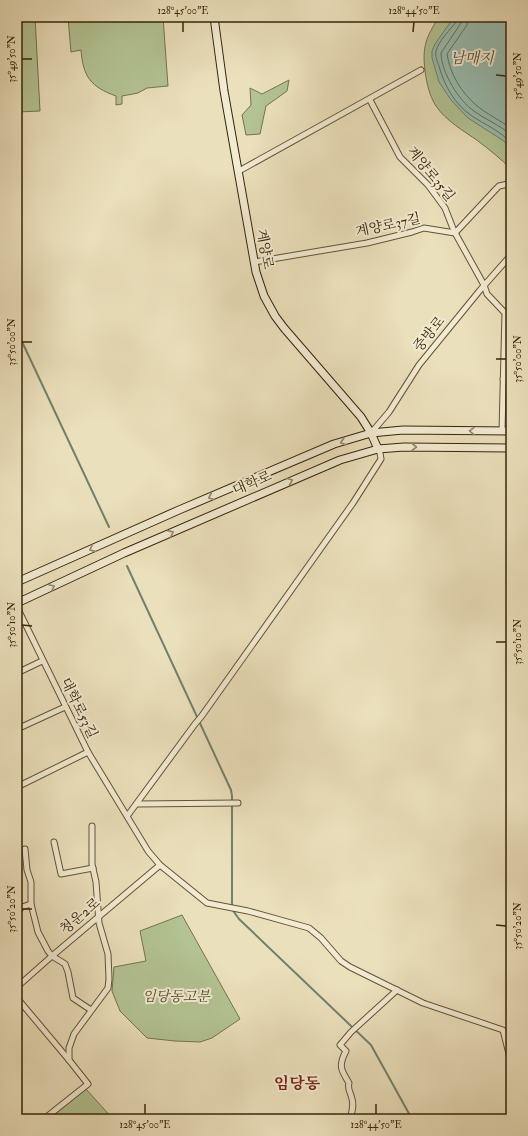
<svg xmlns="http://www.w3.org/2000/svg" width="528" height="1136" viewBox="0 0 528 1136" font-family="'IM FELL Double Pica','Noto Serif KR',serif">
  <style>
    .green { fill: #b3c393; stroke: #75744c }
    .water { fill: #98bdb1; stroke: #71806d }
    .lines { fill: none; stroke-linecap: round; stroke-linejoin: round }
    .shore { stroke: #68705c; stroke-width: 1 }
    .stream { stroke: #71806d; stroke-width: 2 }
    .street-casing { stroke: #645334; stroke-width: 7 }
    .secondary-casing { stroke: #372406; stroke-width: 9 }
    .street { stroke: #f2ebd3; stroke-width: 5 }
    .secondary { stroke: #f2ebd3; stroke-width: 7 }
    .oneway { stroke: #94886c }
    .ticks { fill: none; stroke: #372406; stroke-width: 1.5 }
    .labels { text-anchor: middle; dominant-baseline: central; stroke-width: 4; stroke-linejoin: round; paint-order: stroke }
    .street-label { font-size: 14px; fill: #372406; stroke: #f2ebd3 }
    .park-label { font-size: 14px; font-style: italic; fill: #564c29; stroke: #f2ebd3 }
    .water-label { font-size: 15px; font-style: italic; fill: #545239; stroke: #f2ebd3 }
    .quarter-label { font-size: 16px; font-weight: bold; fill: #7a1f14; stroke: #f2ebd3 }
    .neatline { fill: none; stroke: #372406; stroke-width: 1.5 }
    .ticks-label { font-size: 10px; text-anchor: middle; fill: #372406 }
  </style>
  <rect width="100%" height="100%" fill="#ebe0bc"/>
  <filter id="stains"><feTurbulence type="fractalNoise" baseFrequency=".005" numOctaves="4"/><feColorMatrix values="0 0 0 0 .2 0 0 0 0 .09 0 0 0 0 .02 0 0 0 .5 -.17"/></filter>
  <radialGradient id="worn" r=".72"><stop offset=".6" stop-color="#630" stop-opacity="0"/><stop offset="1" stop-color="#630" stop-opacity=".3"/></radialGradient>
  <g class="green">
    <polygon points="17,17 35,17 40,111 17,112"/>
    <path d="M68 17H163L168 86 147 88 138 93 122 96V104L116 105V96C91 87 83 77 81 50L71 52Z"/>
    <path d="M439 17H511V169C501 159 490 150 478 141 464 131 446 121 436 106 429 95 427 84 425 71 422 47 426 37 439 17Z"/>
    <polygon points="289,80 287,91 266,106 260,134 246,135 242,115 251,105 250,88 262,94"/>
    <polygon points="182,915 240,1019 212,1038 200,1042 175,1041 147,1038 120,1011 112,991 114,967 146,961 140,931"/>
    <polygon points="85,1088 113,1119 49,1119"/>
  </g>
  <polygon class="water" points="454,17 511,17 511,151 504,141 468,118 451,100 439,82 432,58 432,51 435,44"/>
  <g class="lines">
    <g class="shore">
      <path d="M457 17V21C450 30 439 40 436 51 435 56 437 61 439 66 444 85 455 105 472 116 485 125 502 131 511 144"/>
      <path d="M462 17 461 23 441 53C441 72 459 101 474 111 486 120 500 125 511 135"/>
      <path d="M468 17 467 25 447 54C450 74 461 92 476 105 485 113 501 121 511 128"/>
    </g>
    <g class="stream">
      <polyline points="17,331 109,527"/>
      <polyline points="127,566 231,790 232,796 232,904 234,912 239,919 371,1045 412,1119"/>
    </g>
    <defs>
      <g id="street">
        <polyline points="370,100 400,157 428,185 445,208 454,231 484,285 487,294 505,313 502,431"/>
        <polyline points="239,171 421,70"/>
        <polyline points="254,262 367,243 412,232 424,228 455,233 497,188 499,186 508,184"/>
        <polyline points="503,379 511,379"/>
        <polyline points="371,433 389,412 419,365 481,289 511,255"/>
        <polyline points="17,607 88,752 148,851 160,865 207,903 248,911 309,928 321,938 341,961 350,967 423,1003 503,1030 511,1062"/>
        <polyline points="17,673 42,661"/>
        <polyline points="17,729 65,707"/>
        <polyline points="17,787 88,752"/>
        <polyline points="137,804 238,803"/>
        <polyline points="128,815 195,724 201,717 353,503 381,459 380,453 378,449"/>
        <polyline points="54,842 61,874 93,868"/>
        <polyline points="25,849 27,870 31,882 31,904 38,932 48,951 52,956 65,964 68,972 73,998 91,1010"/>
        <polyline points="17,912 22,907 31,904"/>
        <polyline points="17,987 52,956 160,865"/>
        <polyline points="17,998 69,1060"/>
        <polyline points="44,1119 88,1084 69,1060 69,1048 74,1034 108,988 109,979 108,954 99,923 96,882 92,864 92,826"/>
        <path d="M350 1119C352 1112 354 1106 352 1099 351 1093 347 1089 349 1083 341 1070 338 1066 346 1051L340 1045 351 1032 397 990"/>
      </g>
      <g id="secondary">
        <polyline points="214,17 224,91 256,272 264,296 275,316 284,328 361,417 371,433 378,449"/>
        <polyline points="17,582 179,510 334,444 371,433 403,430 511,431"/>
        <polyline points="17,603 124,553 340,460 378,449 404,447 511,448"/>
      </g>
    </defs>
    <use href="#street" class="street-casing"/>
    <use href="#secondary" class="secondary-casing"/>
    <use href="#street" class="street"/>
    <use href="#secondary" class="secondary"/>
  </g>
  <defs><path id="oneway-chevron" d="M-2-3.5L2.5 0L-2 3.5" fill="none" stroke-width="1.6" stroke-linecap="round" stroke-linejoin="round"/></defs>
  <g class="oneway">
    <use href="#oneway-chevron" transform="translate(472 431) rotate(-179)"/>
    <use href="#oneway-chevron" transform="translate(343 442) rotate(163)"/>
    <use href="#oneway-chevron" transform="translate(414 447)"/>
    <use href="#oneway-chevron" transform="translate(290 481) rotate(-23)"/>
    <use href="#oneway-chevron" transform="translate(211 497) rotate(157)"/>
    <use href="#oneway-chevron" transform="translate(171 533) rotate(-24)"/>
    <use href="#oneway-chevron" transform="translate(92 549) rotate(156)"/>
    <use href="#oneway-chevron" transform="translate(52 587) rotate(-25)"/>
  </g>
  <path class="ticks" d="M183 32V22M413 32 414 22M22 59H32M496 75 506 76M22 342H32M496 359H506M22 625 32 626M496 642H506M22 909H32M496 925 506 926M145 1114V1104M376 1114V1104"/>
  <g class="labels">
    <g class="street-label">
      <text transform="translate(431 174) rotate(51)">계양로35길</text>
      <text transform="translate(388 225) rotate(-12)">계양로37길</text>
      <text transform="translate(265 249) rotate(79)">계양로</text>
      <text transform="translate(429 334) rotate(-51)">중방로</text>
      <text transform="translate(252 483) rotate(-23)">대학로</text>
      <text transform="translate(79 708) rotate(64)">대학로53길</text>
      <text transform="translate(80 916) rotate(-40)">청운2로</text>
    </g>
    <g class="park-label">
      <text x="176" y="996">임당동고분</text>
    </g>
    <g class="water-label">
      <text x="472" y="58">남매지</text>
    </g>
    <g class="quarter-label">
      <text x="297" y="1084">임당동</text>
    </g>
  </g>
  <rect width="528" height="1136" fill="none" stroke="#ebe0bc" stroke-width="44"/>
  <rect x="22" y="22" width="484" height="1092" class="neatline"/>
  <g class="ticks-label">
    <text x="183" y="14">128°45'00"E</text>
    <text x="414" y="14">128°44'50"E</text>
    <text transform="translate(11 59) rotate(-90)" y="4">35°49'50"N</text>
    <text transform="translate(517 76) rotate(-90)" y="4">35°49'50"N</text>
    <text transform="translate(11 342) rotate(-90)" y="4">35°50'00"N</text>
    <text transform="translate(517 359) rotate(-90)" y="4">35°50'00"N</text>
    <text transform="translate(11 625) rotate(-90)" y="4">35°50'10"N</text>
    <text transform="translate(517 642) rotate(-90)" y="4">35°50'10"N</text>
    <text transform="translate(11 909) rotate(-90)" y="4">35°50'20"N</text>
    <text transform="translate(517 926) rotate(-90)" y="4">35°50'20"N</text>
    <text x="145" y="1128">128°45'00"E</text>
    <text x="376" y="1128">128°44'50"E</text>
  </g>
  <rect width="100%" height="100%" filter="url(#stains)"/>
  <rect width="100%" height="100%" fill="url(#worn)"/>
</svg>
